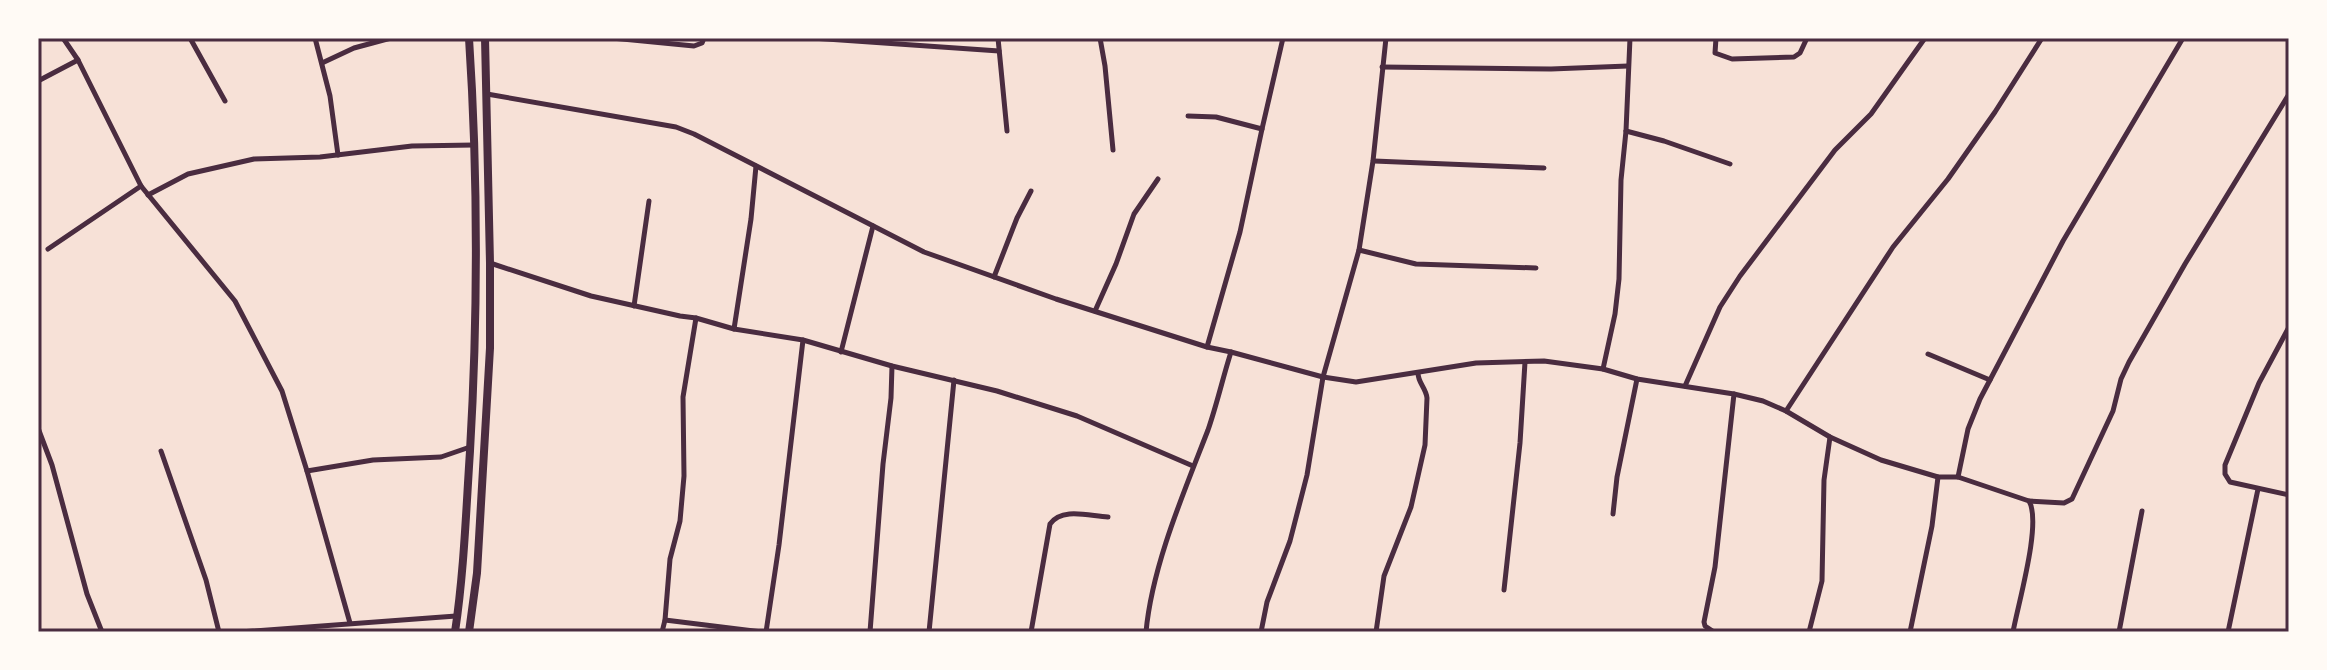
<svg xmlns="http://www.w3.org/2000/svg" width="2327" height="670" viewBox="0 0 2327 670" font-family="Overpass,sans-serif">
  <style>
    .lines { fill: none; stroke-linecap: round; stroke-linejoin: round }
    .minor { stroke: #4a2c40; stroke-width: 5 }
    .trunk { stroke: #4a2c40; stroke-width: 8 }
    .neatline { fill: none; stroke: #4a2c40; stroke-width: 3 }
  </style>
  <rect width="100%" height="100%" fill="#f7e1d7"/>
  <g class="lines">
    <g class="minor">
      <polyline points="63,38 78,60 141,186 235,301 282,391 307,471 350,623"/>
      <polyline points="190,38 225,101"/>
      <polyline points="315,38 330,96 338,155"/>
      <polyline points="612,38 694,46 702,43 704,38"/>
      <polyline points="812,38 999,51"/>
      <polyline points="998,38 1007,131"/>
      <polyline points="1100,38 1105,66 1113,150"/>
      <polyline points="1716,38 1715,53 1732,59 1794,57 1800,53 1807,38"/>
      <polyline points="322,63 354,48 391,38"/>
      <polyline points="1382,67 1551,69 1628,66"/>
      <polyline points="38,81 78,60"/>
      <polyline points="487,94 676,127 694,134 924,252 1056,299 1207,347 1231,352 1323,377 1356,382 1476,363 1544,361 1603,369 1637,379 1734,394 1715,567 1704,622 1705,626 1714,632"/>
      <polyline points="1188,116 1216,117 1262,129 1283,38"/>
      <polyline points="1626,131 1664,141 1730,164"/>
      <polyline points="1374,161 1544,168"/>
      <polyline points="148,195 188,174 254,159 320,157 412,146 474,145"/>
      <polyline points="48,249 141,186"/>
      <polyline points="1359,250 1416,264 1536,268"/>
      <polyline points="490,263 591,296 680,316 696,318 734,329 803,340 892,366 997,391 1077,416 1193,466"/>
      <polyline points="994,277 1017,218 1031,191"/>
      <polyline points="634,306 649,201"/>
      <polyline points="1095,311 1116,264 1134,214 1158,179"/>
      <polyline points="2289,327 2259,383 2225,465 2225,474 2230,482 2289,495"/>
      <polyline points="734,329 751,219 756,166"/>
      <polyline points="1207,347 1240,232 1262,129"/>
      <polyline points="841,352 873,226"/>
      <polyline points="1928,354 1990,380"/>
      <polyline points="1603,369 1615,314 1619,279 1621,180 1626,131 1630,38"/>
      <polyline points="1685,386 1720,307 1740,276 1835,150 1871,114 1925,38"/>
      <path d="M1734 394 1763 401 1786 411 1830 437 1881 460 1938 477H1958L2029 501C2042 523 2018 604 2013 632"/>
      <polyline points="1786,411 1893,247 1948,179 1995,112 2042,38"/>
      <polyline points="38,428 52,465 87,594 102,632"/>
      <polyline points="161,451 206,580 219,632"/>
      <polyline points="307,471 373,460 441,457 470,447"/>
      <polyline points="1958,477 1968,429 1980,399 2063,241 2183,38"/>
      <polyline points="2029,501 2064,503 2072,499 2113,411 2121,379 2129,362 2185,264 2289,94"/>
      <polyline points="1613,514 1617,477 1637,379"/>
      <polyline points="1504,590 1520,443 1525,362"/>
      <polyline points="665,620 762,632"/>
      <polyline points="240,632 456,616"/>
      <polyline points="662,632 665,620 670,559 680,521 684,476 683,397 696,318"/>
      <polyline points="766,632 779,545 803,340"/>
      <polyline points="870,632 883,464 891,398 892,366"/>
      <polyline points="929,632 954,380"/>
      <path d="M1031 632 1050 524C1062 507 1089 516 1108 517"/>
      <path d="M1146 632C1152 566 1184 492 1208 430 1217 404 1223 377 1231 352"/>
      <polyline points="1261,632 1267,602 1290,541 1307,475 1323,377 1359,250 1373,161 1386,38"/>
      <path d="M1376 632 1384 576 1411 507 1425 445 1427 398C1426 388 1418 383 1418 373"/>
      <polyline points="1809,632 1822,581 1824,480 1830,437"/>
      <polyline points="1910,632 1932,526 1938,477"/>
      <polyline points="2119,632 2142,511"/>
      <polyline points="2228,632 2258,489"/>
    </g>
    <g class="trunk">
      <path d="M455 632C464 572 466 511 470 451 478 313 478 175 469 38"/>
      <polyline points="469,632 477,573 490,348 490,263 485,38"/>
    </g>
  </g>
  <rect width="2327" height="670" fill="none" stroke="#fffaf5" stroke-width="80"/>
  <rect x="40" y="40" width="2247" height="590" class="neatline"/>
</svg>
